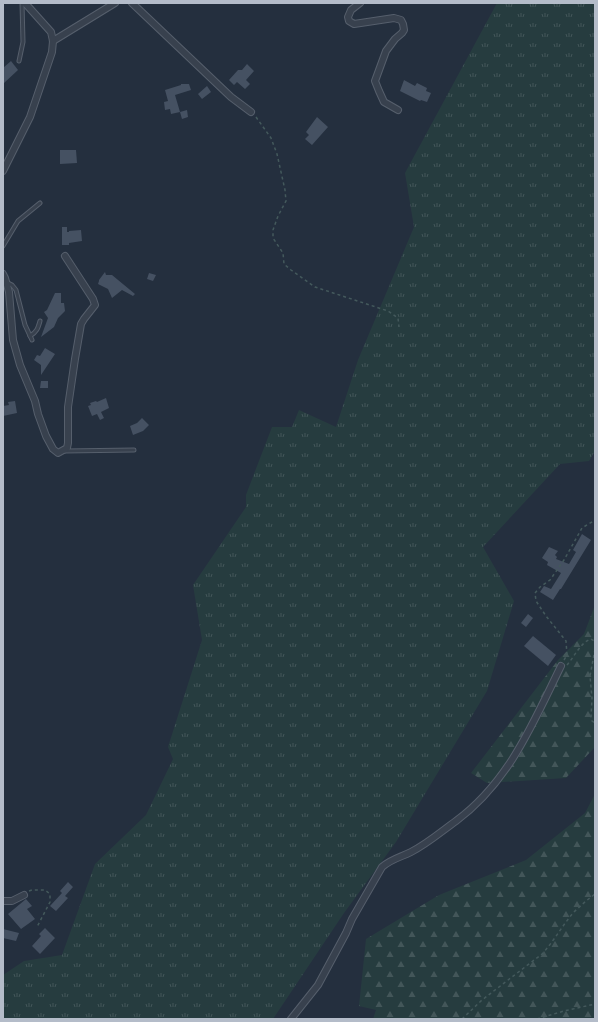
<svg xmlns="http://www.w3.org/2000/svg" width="598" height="1022" viewBox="0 0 598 1022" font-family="Signika,sans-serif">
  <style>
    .grass { fill: url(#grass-tufts) }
    .forest { fill: url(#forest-firs) }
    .building { fill: #455162 }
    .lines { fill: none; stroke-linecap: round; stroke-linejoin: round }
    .lane-casing { stroke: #565f6c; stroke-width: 5 }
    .street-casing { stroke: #565f6c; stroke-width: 8 }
    .path { stroke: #44595c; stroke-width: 1.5; stroke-dasharray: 3 3; stroke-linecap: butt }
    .lane { stroke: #38414e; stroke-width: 3 }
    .street { stroke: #38414e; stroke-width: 6 }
  </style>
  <defs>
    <pattern id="grass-tufts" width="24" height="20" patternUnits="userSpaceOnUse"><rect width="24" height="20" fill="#263c3f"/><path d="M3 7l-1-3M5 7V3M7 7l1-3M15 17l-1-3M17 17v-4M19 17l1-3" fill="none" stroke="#435659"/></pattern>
    <pattern id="forest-firs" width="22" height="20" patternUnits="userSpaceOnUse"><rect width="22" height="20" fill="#263c3f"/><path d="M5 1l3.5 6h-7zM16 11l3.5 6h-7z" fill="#435659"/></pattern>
  </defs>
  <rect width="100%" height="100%" fill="#242f3e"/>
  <polygon class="grass" points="497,3 595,3 595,451 589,461 560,464 483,547 514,601 487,691 396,842 344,913 273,1019 3,1019 3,975 24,961 62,955 95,864 146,815 173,759 168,747 202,640 193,585 246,507 246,495 272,427 292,427 299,410 336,427 358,360 414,227 405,173"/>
  <g class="forest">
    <polygon points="595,605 595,747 566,778 487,783 471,773 558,660 584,634"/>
    <polygon points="595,794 595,1019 373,1019 376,1010 359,1006 366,939 439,895 526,860 585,813"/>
  </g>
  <g class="building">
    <polygon points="11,61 18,70 3,84 3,68"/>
    <polygon points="247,64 254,71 246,80 250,84 245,89 237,82 234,85 229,80 238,70 242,70"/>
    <polygon points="404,80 415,86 417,83 427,88 426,91 431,93 427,102 421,100 420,101 400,91"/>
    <polygon points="181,84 189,84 191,90 175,95 180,112 171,114 170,109 165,110 164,102 168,101 165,90 181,85"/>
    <polygon points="207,86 211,92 202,99 198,94"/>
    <polygon points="187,110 188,117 182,119 180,112"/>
    <polygon points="317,117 328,127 312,145 305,139 309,135 306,132"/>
    <polygon points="60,150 76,150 77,163 60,164"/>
    <polygon points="62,227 67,227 67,232 69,232 69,231 81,230 82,241 69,243 69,245 62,245"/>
    <polygon points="105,272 106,275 112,275 135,294 133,296 122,290 112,298 108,289 98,284 99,281 99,280"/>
    <polygon points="149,273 156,275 153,281 147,279"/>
    <polygon points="55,293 61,293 61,303 64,303 65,311 58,318 54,327 41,337 48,318 44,312 47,310"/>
    <polygon points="45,348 55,354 41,375 41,365 34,360 37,355 40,356"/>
    <polygon points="41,381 48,381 48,388 40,388"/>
    <polygon points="106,398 109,408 101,412 104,418 100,420 97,414 92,416 88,406 91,405 90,403 96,401 97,402"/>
    <polygon points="15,401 17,413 3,416 3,406 9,405 8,402"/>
    <polygon points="142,418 149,425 143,431 133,435 130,426 137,423"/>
    <polygon points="582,534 591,540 561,589 560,589 553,600 540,592 544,586 551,589 561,573 547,565 548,562 542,558 549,547 558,551 555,555 557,557 556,559 569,564 576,552 573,550"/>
    <polygon points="528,614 533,618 526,627 521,623"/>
    <polygon points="533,636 556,655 548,666 524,646"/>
    <polygon points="68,882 73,887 65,896 68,898 56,911 50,906 62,893 60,891"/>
    <polygon points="26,899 32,906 27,909 35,919 21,929 8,914"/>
    <polygon points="45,928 55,938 40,954 32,946 41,936 39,934"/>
    <polygon points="3,929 19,933 16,941 3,938"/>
  </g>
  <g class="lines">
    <defs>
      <g id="lane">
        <polyline points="19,61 23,42 22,3"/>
        <polyline points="3,246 18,221 40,203"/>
        <polyline points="8,283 12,285 16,290 25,325 32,340"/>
        <path d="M30 336C37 332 38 328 40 321"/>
        <polyline points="65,451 134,450"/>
      </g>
      <g id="street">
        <polyline points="132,3 231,97 251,112"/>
        <polyline points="360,3 351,10 348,17 349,21 354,24 394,18 401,20 403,24 404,30 402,33 395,39 386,51 375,81 379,91 384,102 398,110"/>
        <polyline points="53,41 115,3"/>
        <polyline points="3,171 30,117 52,52 53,41 51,32 25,3"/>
        <polyline points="3,274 5,278 9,292 13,340 20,365 35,401 38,414 46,436 53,449 58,453 67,448 68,443 68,407 75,359 81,324 84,319 95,305 93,299 65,256"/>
        <polyline points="3,901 12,901 24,895"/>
        <path d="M291 1019 318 985 346 933 352 919 382 867C391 859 401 857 411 852 427 844 442 831 456 821 509 782 533 723 561 666"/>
      </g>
    </defs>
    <use href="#lane" class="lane-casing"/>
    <use href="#street" class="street-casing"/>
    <g class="path">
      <polyline points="256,117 271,138 277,154 285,190 286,201 278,216 273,230 273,238 283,253 284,264 291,270 315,287 388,311 398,318 399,327"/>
      <polyline points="595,649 590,676 592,698 591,717 592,721 595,723"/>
      <polyline points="564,660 567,655 566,641 546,616 536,601 535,593 540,587 550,580 564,560 582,528 595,520"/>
      <path d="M567 665C574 657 581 642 591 639L594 641 595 643"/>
      <polyline points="29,891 32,890 45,890 50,894 50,902 37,927"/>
      <path d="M462 1019 482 1000 542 954C554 941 562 926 573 913 580 906 587 900 595 894"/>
      <polyline points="537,1019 564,1011 595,1004"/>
    </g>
    <use href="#lane" class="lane"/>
    <use href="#street" class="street"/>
  </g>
  <rect width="598" height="1022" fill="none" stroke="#b4bcc9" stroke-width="8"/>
</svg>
